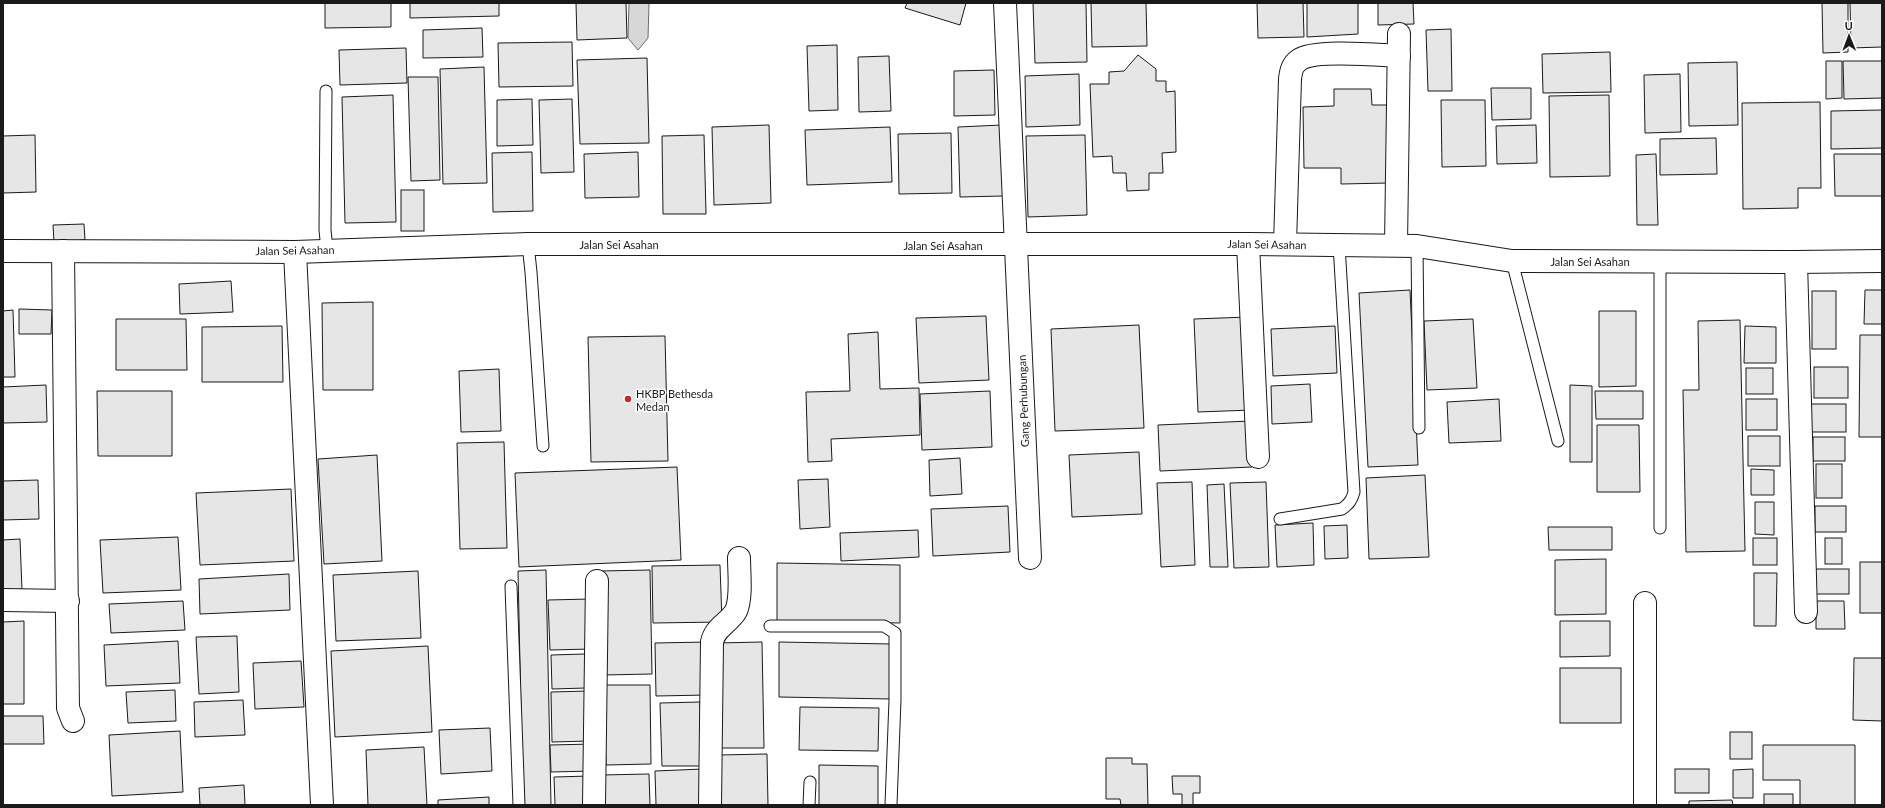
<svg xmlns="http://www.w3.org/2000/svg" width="1885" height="808" viewBox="0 0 1885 808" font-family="Lato,sans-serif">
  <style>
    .water { fill: #d7d7d7; stroke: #6a6a6a }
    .building { fill: #e6e6e6; stroke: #1a1a1a }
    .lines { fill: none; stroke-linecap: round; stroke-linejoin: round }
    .lane-casing { stroke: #1a1a1a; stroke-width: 13 }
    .street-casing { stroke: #1a1a1a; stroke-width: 24 }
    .lane { stroke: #fff; stroke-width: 11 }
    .street { stroke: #fff; stroke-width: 22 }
    .poi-dot { fill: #c62828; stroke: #fff; stroke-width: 1.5 }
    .labels { text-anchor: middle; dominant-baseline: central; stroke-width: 3; stroke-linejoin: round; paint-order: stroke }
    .street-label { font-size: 11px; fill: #1a1a1a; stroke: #fff }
    .poi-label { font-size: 11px; fill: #1a1a1a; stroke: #fff; text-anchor: start }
  </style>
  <rect width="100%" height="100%" fill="#fff"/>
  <polygon class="water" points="629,3 649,3 648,38 638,50 628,38"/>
  <g class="building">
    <polygon points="325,3 391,3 391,27 325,28"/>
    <polygon points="410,3 499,3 499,16 410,18"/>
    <polygon points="576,3 626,3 627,38 577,40"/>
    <polygon points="907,3 966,3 960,25 905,8"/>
    <polygon points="1033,3 1086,3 1087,62 1035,63"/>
    <polygon points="1091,3 1146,3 1147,46 1092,47"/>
    <polygon points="1257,3 1303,3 1304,37 1258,38"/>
    <polygon points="1307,3 1358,3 1358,34 1307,37"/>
    <polygon points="1378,3 1413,3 1414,24 1378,25"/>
    <polygon points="1822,3 1848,3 1848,52 1823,53"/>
    <polygon points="1850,3 1882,3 1882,47 1851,48"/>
    <polygon points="482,28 483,57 423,58 423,30"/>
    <polygon points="1451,29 1452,91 1428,91 1426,30"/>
    <polygon points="572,42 573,86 499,87 498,43"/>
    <polygon points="837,45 838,110 809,111 807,46"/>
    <polygon points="406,48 407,83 340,85 339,50"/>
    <polygon points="1610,52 1611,92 1543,93 1542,54"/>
    <polygon points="1138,55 1156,69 1156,81 1166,81 1166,92 1175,91 1176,152 1162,153 1163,173 1149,173 1149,190 1127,191 1126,173 1113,173 1112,156 1093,157 1090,84 1109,84 1109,72 1124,71"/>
    <polygon points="889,56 891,111 859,112 858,57"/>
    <polygon points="647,58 649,143 580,144 577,60"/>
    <polygon points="1826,61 1842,61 1842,98 1826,99"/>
    <polygon points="1843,61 1882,61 1882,98 1844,99"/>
    <polygon points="1737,62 1738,125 1689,126 1688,63"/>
    <polygon points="484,67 487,183 443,184 440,69"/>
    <polygon points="994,70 995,115 954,116 954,71"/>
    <polygon points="1079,74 1080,125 1026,127 1025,76"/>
    <polygon points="1680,74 1681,132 1645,133 1644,75"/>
    <polygon points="408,77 438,77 440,180 411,181"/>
    <polygon points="1491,88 1531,88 1531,119 1492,120"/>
    <polygon points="1334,89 1371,89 1372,105 1388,105 1389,183 1341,184 1341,168 1304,168 1303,107 1334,106"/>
    <polygon points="393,95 396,222 345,223 342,97"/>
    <polygon points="1609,95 1610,176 1550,177 1549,96"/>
    <polygon points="532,99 533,145 497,146 497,100"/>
    <polygon points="572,99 574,172 541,173 539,100"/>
    <polygon points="1441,100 1485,100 1486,166 1442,167"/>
    <polygon points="1820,102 1821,188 1798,188 1798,208 1743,209 1742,103"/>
    <polygon points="1882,110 1882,148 1831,149 1831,111"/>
    <polygon points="769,125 771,203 714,205 712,127"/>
    <polygon points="1002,125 1003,196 960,197 958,127"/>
    <polygon points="1536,125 1537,163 1497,164 1496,126"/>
    <polygon points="890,127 892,182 807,185 805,130"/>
    <polygon points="951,133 952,193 899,194 898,134"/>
    <polygon points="35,135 36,192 3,193 3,136"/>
    <polygon points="704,135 706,214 663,214 662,136"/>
    <polygon points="1085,135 1087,215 1028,217 1026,136"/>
    <polygon points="1716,138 1717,174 1660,175 1660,139"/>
    <polygon points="532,152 533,211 493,212 492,153"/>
    <polygon points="638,152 639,197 585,198 584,154"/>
    <polygon points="1656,154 1658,225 1637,225 1636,155"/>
    <polygon points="1834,154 1882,154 1882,196 1835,196"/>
    <rect x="401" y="190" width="23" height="41"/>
    <polygon points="84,224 85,240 54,242 53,225"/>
    <polygon points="231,281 233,312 180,314 179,284"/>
    <polygon points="1410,290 1418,465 1368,467 1359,293"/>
    <polygon points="1865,290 1882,290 1882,324 1864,324"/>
    <rect x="1812" y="291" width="24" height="58"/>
    <polygon points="373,302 373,390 323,390 322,303"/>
    <polygon points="19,309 52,310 51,334 19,334"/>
    <polygon points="13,310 15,377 3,377 3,311"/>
    <polygon points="1599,311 1636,311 1636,386 1599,387"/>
    <polygon points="986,316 989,380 919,383 916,318"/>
    <polygon points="1248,317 1252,410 1198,412 1194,319"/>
    <polygon points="116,319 186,319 187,370 116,370"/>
    <polygon points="1473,319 1477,388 1427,390 1424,321"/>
    <polygon points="1740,320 1745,551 1686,552 1683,390 1699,390 1698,321"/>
    <polygon points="1139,325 1144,428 1055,431 1051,329"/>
    <polygon points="282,326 283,382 202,382 202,327"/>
    <polygon points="1335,326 1337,373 1273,376 1271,329"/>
    <polygon points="1745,326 1776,327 1776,363 1744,363"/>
    <polygon points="878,332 880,389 919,388 920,435 831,439 832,461 808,462 806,392 850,391 848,334"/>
    <polygon points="1860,335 1882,335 1882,437 1859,437"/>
    <polygon points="665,336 668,461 591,462 588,337"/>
    <rect x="1814" y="367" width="34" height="31"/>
    <rect x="1746" y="368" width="27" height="26"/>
    <polygon points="499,369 501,431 461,432 459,371"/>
    <polygon points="1310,384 1312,422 1272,424 1271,386"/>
    <polygon points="46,385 47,422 3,423 3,387"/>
    <polygon points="1570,385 1592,386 1592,462 1570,462"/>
    <polygon points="97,391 172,391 172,456 98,456"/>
    <polygon points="990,391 992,447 922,450 920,394"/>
    <polygon points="1595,391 1643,391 1643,419 1596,419"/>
    <polygon points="1499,399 1501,441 1449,443 1447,402"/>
    <rect x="1746" y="399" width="31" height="31"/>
    <rect x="1811" y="404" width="35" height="28"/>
    <polygon points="1250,421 1252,467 1160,471 1158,425"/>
    <polygon points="1597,425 1639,425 1640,492 1597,492"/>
    <rect x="1748" y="436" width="32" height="30"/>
    <rect x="1813" y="437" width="32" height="24"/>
    <polygon points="504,442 507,548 460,549 457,443"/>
    <polygon points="1139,452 1142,514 1072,517 1069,455"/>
    <polygon points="377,455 382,561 324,564 318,459"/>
    <polygon points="960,458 962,494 930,496 929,460"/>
    <rect x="1816" y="464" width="26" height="34"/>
    <polygon points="677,467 681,560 519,567 515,473"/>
    <polygon points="1751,469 1774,470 1774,495 1751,495"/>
    <polygon points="1425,475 1429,557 1369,559 1366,478"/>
    <polygon points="828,479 830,527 800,529 798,480"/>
    <polygon points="38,480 39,519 3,520 3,481"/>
    <polygon points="1192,482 1195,565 1161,567 1157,483"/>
    <polygon points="1266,482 1269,567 1234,568 1230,483"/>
    <polygon points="1224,484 1228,567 1210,567 1207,485"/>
    <polygon points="291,489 294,561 200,565 196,493"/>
    <polygon points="1755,502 1774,502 1774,535 1755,534"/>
    <polygon points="1008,506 1010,552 933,556 931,509"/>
    <rect x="1815" y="506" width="31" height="26"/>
    <polygon points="1313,523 1314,565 1277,567 1275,525"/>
    <polygon points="1347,525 1348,558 1325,559 1324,526"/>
    <polygon points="1548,527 1612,527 1612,550 1549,550"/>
    <polygon points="918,530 919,557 841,561 840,533"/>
    <polygon points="178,537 181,590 103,593 100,540"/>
    <rect x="1753" y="538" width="24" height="27"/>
    <rect x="1825" y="538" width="17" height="26"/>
    <polygon points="20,539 22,590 3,591 3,540"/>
    <polygon points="1606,559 1606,614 1555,615 1555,560"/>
    <rect x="1860" y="562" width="22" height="51"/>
    <polygon points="777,563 900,565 900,623 777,621"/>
    <polygon points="720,565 722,622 653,623 652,566"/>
    <rect x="1814" y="569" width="35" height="25"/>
    <polygon points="546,570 551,805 523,805 518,571"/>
    <polygon points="650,570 652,674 603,675 601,571"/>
    <polygon points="418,571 421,638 336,641 333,575"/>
    <polygon points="1754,573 1777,573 1776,626 1754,626"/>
    <polygon points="289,574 290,610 200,614 199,579"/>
    <polygon points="590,599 592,649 550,650 548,600"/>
    <polygon points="183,601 185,630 111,633 109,604"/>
    <polygon points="1816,601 1844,601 1845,629 1816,629"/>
    <polygon points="24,621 24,704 3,704 3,622"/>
    <polygon points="1560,621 1610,621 1610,656 1560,657"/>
    <polygon points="237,636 239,692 199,694 196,637"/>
    <polygon points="178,641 180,683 106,686 104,645"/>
    <polygon points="707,642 708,695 656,696 655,643"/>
    <polygon points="762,642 764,748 719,748 717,643"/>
    <polygon points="779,642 892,644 891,699 779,697"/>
    <polygon points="428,646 432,732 335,737 331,651"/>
    <polygon points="585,654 586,688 552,689 551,655"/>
    <polygon points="1854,658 1882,658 1882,721 1853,720"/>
    <polygon points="301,661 304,707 255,709 253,663"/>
    <rect x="1560" y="668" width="61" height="55"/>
    <polygon points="604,685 650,685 651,764 606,765"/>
    <polygon points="175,690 176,721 128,723 126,692"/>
    <polygon points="588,691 589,741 552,742 551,692"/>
    <polygon points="243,700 245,735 195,737 194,702"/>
    <polygon points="700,702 702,766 662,766 660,703"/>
    <polygon points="800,707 879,708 878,751 799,750"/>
    <polygon points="3,716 43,716 44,744 3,744"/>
    <polygon points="490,728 492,771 441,774 439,730"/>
    <polygon points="180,731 183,792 112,796 109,735"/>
    <rect x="1730" y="732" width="22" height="27"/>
    <polygon points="593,744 593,771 551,772 550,745"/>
    <polygon points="1763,745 1855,745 1855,805 1800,805 1800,780 1763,780"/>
    <polygon points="424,747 427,805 368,805 366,750"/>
    <polygon points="767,754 768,805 720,805 719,755"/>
    <polygon points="1106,758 1132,758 1132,764 1147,764 1148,805 1121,805 1120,799 1106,799"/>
    <polygon points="819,765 878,766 878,805 819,805"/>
    <polygon points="703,769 704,805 656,805 655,771"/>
    <rect x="1675" y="769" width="34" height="24"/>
    <polygon points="1753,769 1753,798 1733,798 1733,770"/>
    <polygon points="649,774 650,805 603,805 602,775"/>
    <polygon points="590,776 591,805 555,805 554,777"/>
    <polygon points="1172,776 1200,776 1200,793 1193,793 1193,805 1182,805 1182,794 1173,794"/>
    <polygon points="244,785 245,805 200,805 199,788"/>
    <rect x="1764" y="794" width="29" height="11"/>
    <polygon points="489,797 489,805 438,805 438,800"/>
    <polygon points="1732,800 1733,805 1689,805 1689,801"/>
  </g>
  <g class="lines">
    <defs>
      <g id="lane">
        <polyline points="326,91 325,230 327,250"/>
        <polyline points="528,244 531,272 543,446"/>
        <polyline points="1417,246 1419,428"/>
        <polyline points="1512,261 1558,441"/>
        <path d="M1280 519 1342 509C1349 504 1352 500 1354 492L1339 245"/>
        <polyline points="1660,528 1660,262"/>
        <polyline points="511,586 519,805"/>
        <polyline points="770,626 884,626 895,633 895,700 891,805"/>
        <polyline points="809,805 810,782"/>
      </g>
      <g id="street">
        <polyline points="1005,3 1030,558"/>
        <polyline points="1248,244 1258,457"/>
        <path d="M1285 244 1290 79C1291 71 1292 65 1299 60 1314 49 1378 55 1399 56"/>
        <polyline points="1396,245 1399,34"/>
        <polyline points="3,251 295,252 528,244 1248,244 1417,246 1512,261 1796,262 1882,261"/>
        <polyline points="63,251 68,708 73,721"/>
        <polyline points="295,252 322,805"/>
        <polyline points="1796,262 1806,612"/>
        <polyline points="3,600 68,601"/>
        <polyline points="1645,603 1645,805"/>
        <polyline points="594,805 597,581"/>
        <path d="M710 805 712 642C715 627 729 623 736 611 742 598 739 572 739 558"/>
      </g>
    </defs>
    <use href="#lane" class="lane-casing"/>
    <use href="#street" class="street-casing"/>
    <use href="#lane" class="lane"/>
    <use href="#street" class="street"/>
  </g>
  <circle class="poi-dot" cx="628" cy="399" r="4"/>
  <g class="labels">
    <g class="street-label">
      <text x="619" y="244">Jalan Sei Asahan</text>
      <text transform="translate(1267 244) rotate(1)">Jalan Sei Asahan</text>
      <text x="943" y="245">Jalan Sei Asahan</text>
      <text transform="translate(295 250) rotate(-1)">Jalan Sei Asahan</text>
      <text x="1590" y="261">Jalan Sei Asahan</text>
      <text transform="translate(1023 401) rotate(-92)">Gang Perhubungan</text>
    </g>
    <g class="poi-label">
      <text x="636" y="393">HKBP Bethesda<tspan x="636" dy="13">Medan</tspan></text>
    </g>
  </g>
  <rect width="1885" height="808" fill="none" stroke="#1a1a1a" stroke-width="8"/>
  <g transform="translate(1849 36) rotate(359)" stroke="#ffffff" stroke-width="3" paint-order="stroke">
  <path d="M0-3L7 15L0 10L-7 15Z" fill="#1a1a1a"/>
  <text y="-6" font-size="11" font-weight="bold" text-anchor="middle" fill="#1a1a1a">U</text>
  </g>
</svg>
